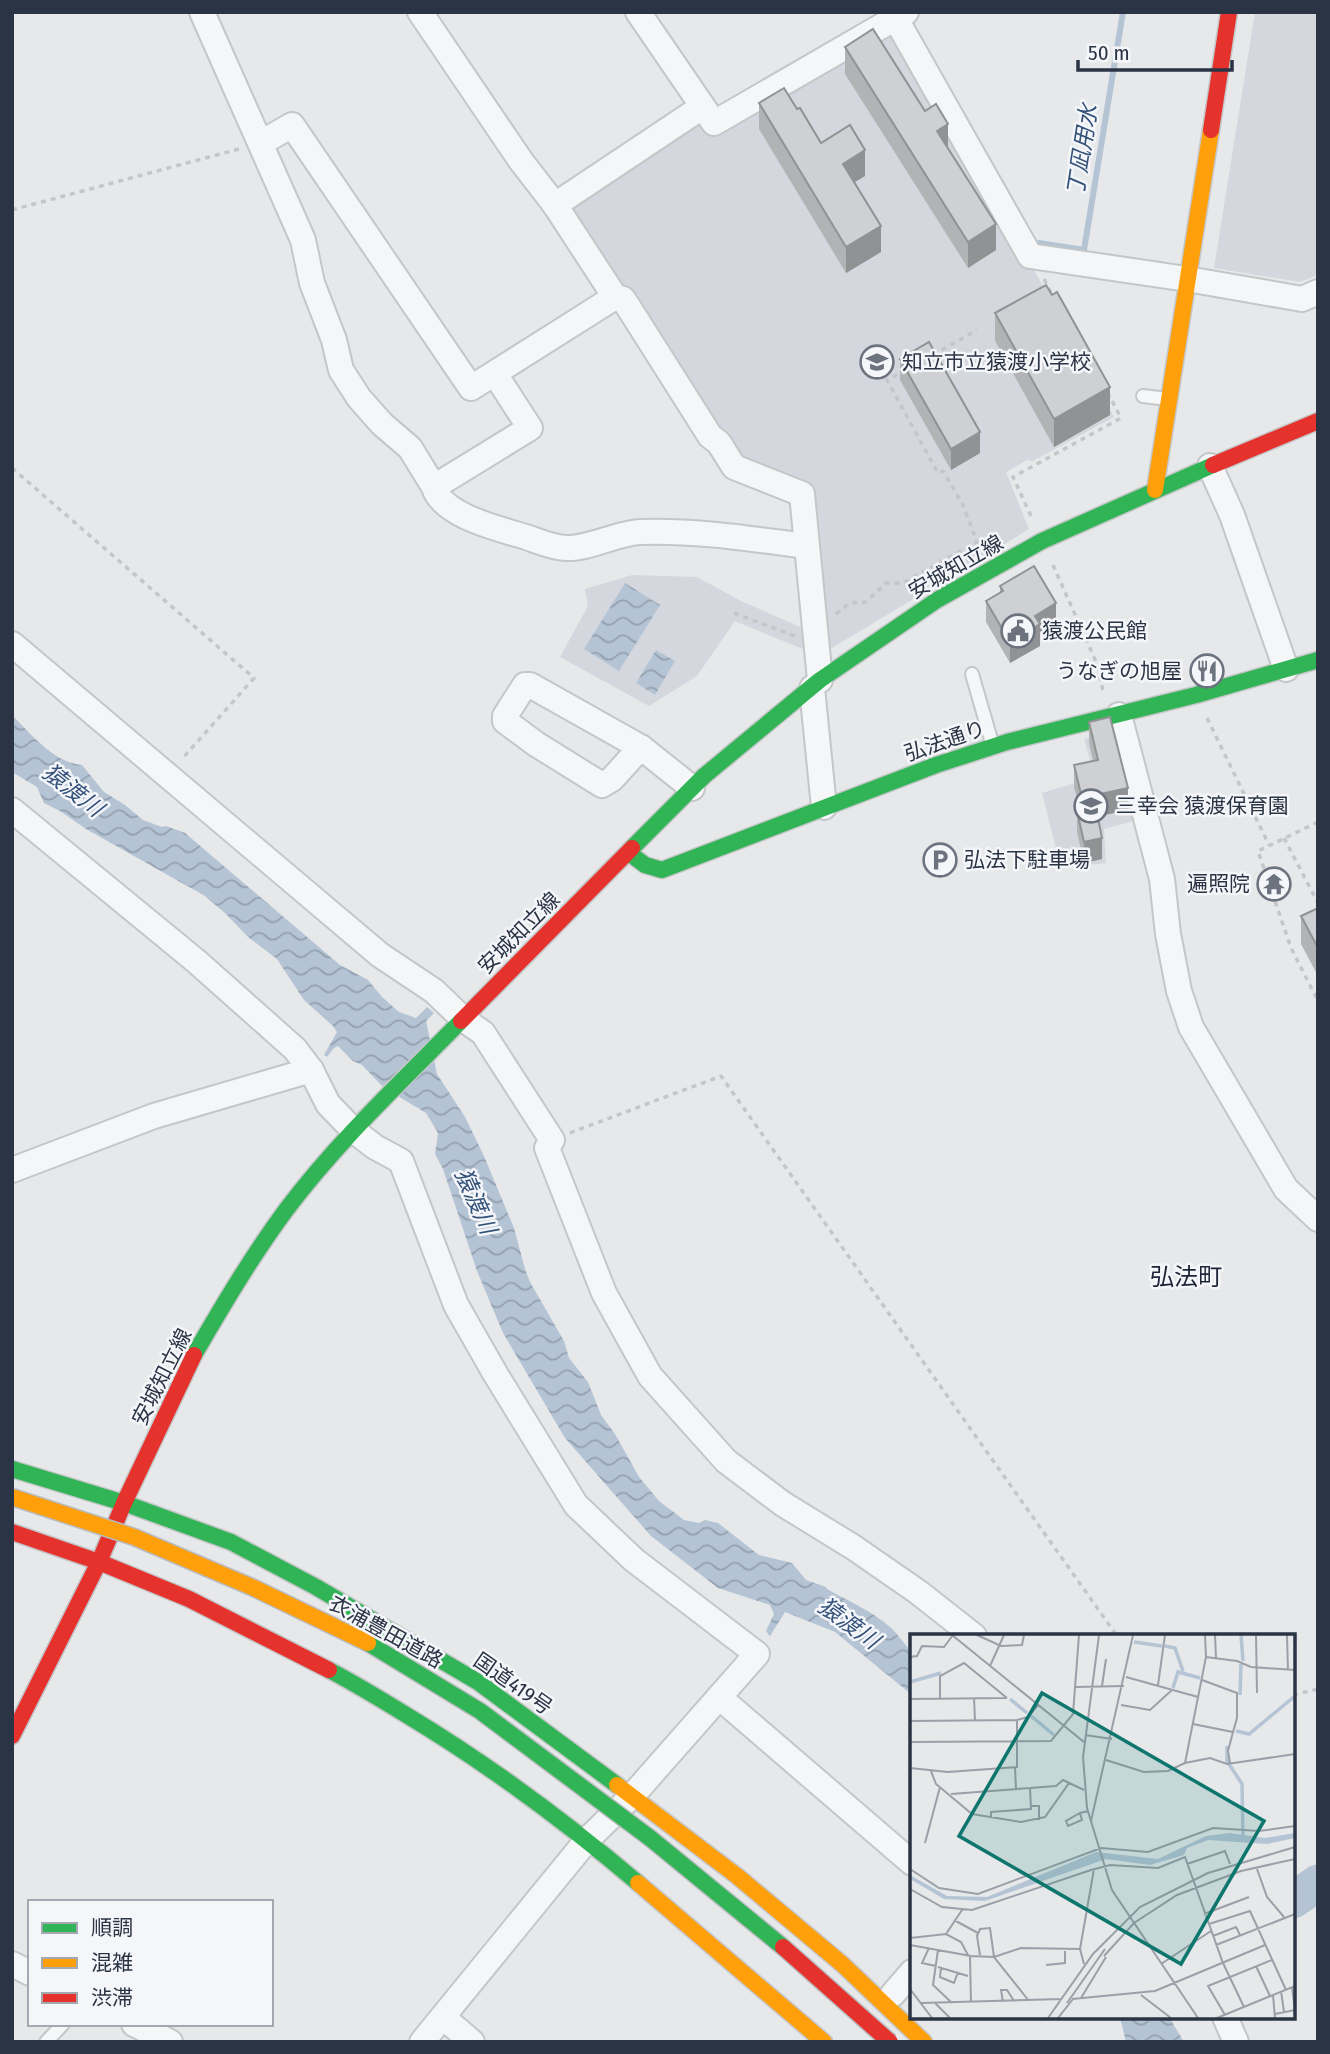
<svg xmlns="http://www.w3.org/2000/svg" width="1330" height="2054" viewBox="0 0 1330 2054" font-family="'Fira Sans Condensed','Noto Sans JP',sans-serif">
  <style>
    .built { fill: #d4d7dd }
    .water { fill: url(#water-waves) }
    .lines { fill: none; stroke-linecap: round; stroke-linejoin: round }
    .stream { stroke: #b4c4d5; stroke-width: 6 }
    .river { stroke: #b4c4d5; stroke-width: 37 }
    .lane-casing { stroke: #c4c6c8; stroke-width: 16 }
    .street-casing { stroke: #c4c6c8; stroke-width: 28 }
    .fast-casing { stroke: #c4c6c8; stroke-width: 19 }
    .slow-casing { stroke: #c4c6c8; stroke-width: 19 }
    .jam-casing { stroke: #c4c6c8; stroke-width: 19 }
    .path { stroke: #c5c6ca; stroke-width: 3.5; stroke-dasharray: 5 5; stroke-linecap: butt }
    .lane { stroke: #f5f6f7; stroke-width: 12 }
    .street { stroke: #f5f6f7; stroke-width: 24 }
    .fast { stroke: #30b455; stroke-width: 16 }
    .slow { stroke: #ff9f0a; stroke-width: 16 }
    .jam { stroke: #e5322d; stroke-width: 16 }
    .fast-bridge-casing { stroke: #b8bbbf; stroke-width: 19; stroke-linecap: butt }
    .slow-bridge-casing { stroke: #b8bbbf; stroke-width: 19; stroke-linecap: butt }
    .jam-bridge-casing { stroke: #b8bbbf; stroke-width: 19; stroke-linecap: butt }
    .fast-bridge { stroke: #30b455; stroke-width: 16 }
    .slow-bridge { stroke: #ff9f0a; stroke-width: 16 }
    .jam-bridge { stroke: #e5322d; stroke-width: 16 }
    .wall { fill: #b1b3b5 }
    .shaded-wall { fill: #909294 }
    .building { fill: #ced0d3; stroke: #909294; stroke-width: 2 }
    .labels { text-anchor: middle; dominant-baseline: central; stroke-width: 5; stroke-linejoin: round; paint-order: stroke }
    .poi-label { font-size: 21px; fill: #2b3445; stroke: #f4f6f9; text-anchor: start }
    .street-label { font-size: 21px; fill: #2b3445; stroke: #f4f6f9 }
    .water-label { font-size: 23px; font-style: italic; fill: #34527a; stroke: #f4f6f9 }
    .quarter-label { font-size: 24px; fill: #1d2536; stroke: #f4f6f9 }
    .inset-river { fill: none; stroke: #b4c4d5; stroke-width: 3.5 }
    .inset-road { fill: none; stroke: #9ba0a8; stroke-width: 2 }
    .view { fill: #0f766e; fill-opacity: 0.15; stroke: #0f766e; stroke-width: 3.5 }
    .inset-edge { fill: none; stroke: #2b3445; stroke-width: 3.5 }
  </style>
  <defs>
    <pattern id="water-waves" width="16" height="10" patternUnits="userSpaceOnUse" patternTransform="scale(1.75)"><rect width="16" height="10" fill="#b4c4d5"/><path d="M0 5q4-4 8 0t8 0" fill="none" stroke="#93a0af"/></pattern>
  </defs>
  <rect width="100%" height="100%" fill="#e6e8ea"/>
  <g class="built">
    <polygon points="1255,12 1318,12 1318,275 1300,282 1214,268"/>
    <polygon points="892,30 1055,306 1052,308 1114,417 1033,461 1027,460 1006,472 1029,529 832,648 824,646 809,491 740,466 570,203 700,117 712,136"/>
    <polygon points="632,575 697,577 741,601 805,629 810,652 735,621 697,676 649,706 560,657 588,606 585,589"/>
    <polygon points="1116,730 1141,819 1104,829 1106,863 1061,868 1042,793 1095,777 1084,739"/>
  </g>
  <g class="water">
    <polygon points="625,583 660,605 619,671 584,649"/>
    <polygon points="656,650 675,661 655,695 636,683"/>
    <path d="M12 715C32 735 53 762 82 765L104 792 125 805 143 820 162 827 166 826 185 833 340 965 368 980 382 997 399 1012 416 1018 427 1007 434 1013 426 1021 437 1074 465 1117 484 1156 514 1228 525 1269 530 1282 564 1341 569 1358 588 1382 601 1415 615 1434 639 1477 659 1501 684 1520 699 1523 705 1520 718 1523 759 1555 792 1563 806 1580 826 1587 827 1589C848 1601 872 1611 890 1627 898 1634 904 1644 912 1652V1695L835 1632 785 1612 770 1636 766 1631 774 1614 770 1605 718 1588 651 1536 565 1438 503 1333 477 1271 443 1169 435 1154 438 1133 426 1113 383 1087 362 1065 353 1061 338 1046 334 1048 327 1057 324 1055 337 1032 333 1026 304 1000 277 959 248 937 226 914 205 896 86 829 60 811 44 803 37 787 12 772Z"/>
    <polygon points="1120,2017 1169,2017 1184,2042 1126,2042"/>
  </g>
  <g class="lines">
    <polyline class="stream" points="1039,243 1084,250 1123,12"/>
    <polyline class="river" points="1293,1900 1318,1883"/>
    <defs>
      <g id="lane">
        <polyline points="1143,396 1167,399"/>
        <polyline points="972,674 992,743"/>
        <polyline points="46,2042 63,2024"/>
      </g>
      <g id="street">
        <path d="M202 12 303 240 312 283 334 340 341 370 359 398 382 424 410 448 434 487C442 516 500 529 526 537 538 541 553 548 567 548 588 549 618 533 640 532 696 530 751 539 806 546"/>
        <polyline points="638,12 714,123 906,12"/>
        <polyline points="892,12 1030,256 1187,279 1302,299 1318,292"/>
        <polyline points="261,143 292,125 471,388 615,297 555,205 521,161 420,12"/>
        <polyline points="555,205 702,107"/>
        <polyline points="615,297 623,299 629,308 710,436 719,443 734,467 802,494 820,680"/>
        <polyline points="1210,466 1232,515 1286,669"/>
        <polyline points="434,487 530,428 495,374"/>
        <polyline points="12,644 380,955 434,991 463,1019 483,1033 552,1140 547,1148 604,1293 650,1376 726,1461 783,1504 853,1547 918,1592 974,1636"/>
        <polyline points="812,688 824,807"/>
        <polyline points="1119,715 1162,879 1168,934 1179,991 1191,1027 1286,1189 1318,1219"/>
        <polyline points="641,747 612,779 602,785 536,744 505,721 505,716 525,685 530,685 642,748 692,788"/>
        <polyline points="12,810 196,961 295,1049 311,1070 328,1104 353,1130 375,1147 401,1161 456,1305 496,1375 576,1505 634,1560 757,1654 632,1796 587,1840 422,2042"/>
        <polyline points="12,1170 154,1116 311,1070"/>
        <polyline points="719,1697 912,1863"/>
        <polyline points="12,1964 30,1973"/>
        <polyline points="893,1994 912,1972"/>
        <polyline points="443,2017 472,2042"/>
        <polyline points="1225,2017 1236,2042"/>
        <polyline points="134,2024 170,2042"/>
      </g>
      <g id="fast">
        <polyline points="632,848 704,776 820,680 937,600 1042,541 1213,465"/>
        <polyline points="629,853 645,865 662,870 936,765 1007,742 1196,695 1318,660"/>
        <path d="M194 1355C223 1305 252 1256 286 1210 338 1141 401 1082 461 1021"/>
        <polyline points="12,1469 124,1503 231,1542 316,1587 478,1682 617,1785"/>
        <path d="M329 1670C356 1684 382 1700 408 1716 489 1765 566 1822 638 1883"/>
      </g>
      <g id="slow">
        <polyline points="1155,490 1211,130"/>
        <polyline points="617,1785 737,1876 842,1964 924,2042"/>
        <polyline points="638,1883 824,2042"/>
      </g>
      <g id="jam">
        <polyline points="1211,130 1229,12"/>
        <polyline points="1213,465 1318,421"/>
        <polyline points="461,1021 632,848"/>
        <polyline points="12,1532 99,1562 189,1599 329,1670"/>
        <polyline points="12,1736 99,1562 124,1503 194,1355"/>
      </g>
    </defs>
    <use href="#lane" class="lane-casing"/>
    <use href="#street" class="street-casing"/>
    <use href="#fast" class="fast-casing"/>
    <use href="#slow" class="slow-casing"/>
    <use href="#jam" class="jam-casing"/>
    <g class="path">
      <polyline points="12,210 239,149"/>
      <polyline points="1044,279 1053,297"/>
      <polyline points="933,355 977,330"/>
      <polyline points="12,468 254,678 182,759"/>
      <polyline points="1031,516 1013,477 1121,418 1109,395"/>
      <polyline points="1053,565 1097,664 1103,691"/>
      <polyline points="734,613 795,636"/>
      <polyline points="836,614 850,603 866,602 886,583 903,583 977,542 963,505 943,471 938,473 887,380 902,372"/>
      <polyline points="1207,718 1269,845"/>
      <polyline points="1318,822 1258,851 1291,948 1318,1001"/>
      <polyline points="1284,838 1318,903"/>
      <polyline points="570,1133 721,1076 1117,1636"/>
      <polyline points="1293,1695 1318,1689"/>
    </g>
    <use href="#lane" class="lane"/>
    <use href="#street" class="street"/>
    <use href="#fast" class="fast"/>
    <use href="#slow" class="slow"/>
    <use href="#jam" class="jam"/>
    <defs>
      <polyline id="fast-bridge" points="368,1643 480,1711 650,1838 783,1947"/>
      <polyline id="slow-bridge" points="12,1497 134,1537 254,1588 368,1643"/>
      <polyline id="jam-bridge" points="783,1947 890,2042"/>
    </defs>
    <use href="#fast-bridge" class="fast-bridge-casing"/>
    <use href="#slow-bridge" class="slow-bridge-casing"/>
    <use href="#jam-bridge" class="jam-bridge-casing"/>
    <use href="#fast-bridge" class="fast-bridge"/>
    <use href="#slow-bridge" class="slow-bridge"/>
    <use href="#jam-bridge" class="jam-bridge"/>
  </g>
  <g class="wall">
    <polygon points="845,47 948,149 996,250 968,268 845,74"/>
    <polygon points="759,103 797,109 821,143 865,176 854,182 881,252 846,273 759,129"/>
    <polygon points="995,313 1110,415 1054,447 995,341"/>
    <polygon points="900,359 980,453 951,470 900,380"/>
    <polygon points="1000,586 1056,624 1040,634 1040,646 1010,663 986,622 986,601 1000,592"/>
    <polygon points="1089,722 1128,810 1098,816 1102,859 1084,863 1077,832 1077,811 1080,810 1074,787 1074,765 1093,761 1089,743"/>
    <polygon points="1318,896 1318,976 1301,944 1301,916 1318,908"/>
  </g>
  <g class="shaded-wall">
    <polygon points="948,124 948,150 937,131"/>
    <polygon points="865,150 865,176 843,189 843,164"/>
    <polygon points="996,224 996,250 968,268 968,242"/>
    <polygon points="881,226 881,252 846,273 846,247"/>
    <polygon points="1110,387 1110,415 1054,447 1054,419"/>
    <polygon points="980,432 980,453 951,470 951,449"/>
    <polygon points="1056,603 1056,624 1040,634 1040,646 1010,663 1010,642 1035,616"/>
    <polygon points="1128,788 1128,810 1082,820 1082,798"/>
    <polygon points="1102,838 1102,859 1084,863 1084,842"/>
  </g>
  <g class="building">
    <polygon points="873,29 925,111 936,104 948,124 937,131 996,224 968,242 845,47"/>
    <polygon points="784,88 797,109 800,108 821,143 850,125 865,150 843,164 881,226 846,247 759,103"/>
    <polygon points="1046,285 1052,295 1057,292 1110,387 1054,419 995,313"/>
    <polygon points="929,342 980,432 951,449 900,359"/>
    <polygon points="1034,566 1056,603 1035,616 1040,624 1010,642 986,601 1003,591 1000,586"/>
    <polygon points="1110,717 1128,788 1082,798 1074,765 1098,760 1089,722"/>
    <polygon points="1096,807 1102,838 1084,842 1077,811"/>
    <polygon points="1318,908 1318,948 1301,916"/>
  </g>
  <defs>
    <symbol id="school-ring" viewBox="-11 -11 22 22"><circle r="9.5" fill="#f4f6f9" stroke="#6c737f" stroke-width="1.5"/><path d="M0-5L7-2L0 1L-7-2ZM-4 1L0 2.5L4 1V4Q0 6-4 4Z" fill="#6c737f"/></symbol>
    <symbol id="civic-ring" viewBox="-11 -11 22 22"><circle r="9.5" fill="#f4f6f9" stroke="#6c737f" stroke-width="1.5"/><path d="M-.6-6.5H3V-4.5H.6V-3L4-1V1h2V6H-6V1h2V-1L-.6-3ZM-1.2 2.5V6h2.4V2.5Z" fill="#6c737f"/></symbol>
    <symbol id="restaurant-ring" viewBox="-11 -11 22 22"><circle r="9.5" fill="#f4f6f9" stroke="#6c737f" stroke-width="1.5"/><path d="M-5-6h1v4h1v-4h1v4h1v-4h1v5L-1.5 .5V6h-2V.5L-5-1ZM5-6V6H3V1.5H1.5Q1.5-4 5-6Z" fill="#6c737f"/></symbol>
    <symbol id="parking-ring" viewBox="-11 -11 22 22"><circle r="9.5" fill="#f4f6f9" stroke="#6c737f" stroke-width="1.5"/><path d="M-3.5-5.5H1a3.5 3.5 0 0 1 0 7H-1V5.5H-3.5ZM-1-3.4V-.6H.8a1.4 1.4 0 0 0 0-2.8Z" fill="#6c737f"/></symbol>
    <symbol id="temple-ring" viewBox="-11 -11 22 22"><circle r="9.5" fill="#f4f6f9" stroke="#6c737f" stroke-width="1.5"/><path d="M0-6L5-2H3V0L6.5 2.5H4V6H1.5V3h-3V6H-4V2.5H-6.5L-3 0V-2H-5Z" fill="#6c737f"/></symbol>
  </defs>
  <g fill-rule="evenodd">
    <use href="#school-ring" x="858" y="343" width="38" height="38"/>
    <use href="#civic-ring" x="999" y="612" width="38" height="38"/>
    <use href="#restaurant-ring" x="1188" y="652" width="38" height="38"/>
    <use href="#school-ring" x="1072" y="787" width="38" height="38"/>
    <use href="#parking-ring" x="921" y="841" width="38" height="38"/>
    <use href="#temple-ring" x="1255" y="865" width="38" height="38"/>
  </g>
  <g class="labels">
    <g class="poi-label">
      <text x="902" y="362">知立市立猿渡小学校</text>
      <text x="1042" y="631">猿渡公民館</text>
      <text x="1182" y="671" text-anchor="end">うなぎの旭屋</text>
      <text x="1116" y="806">三幸会 猿渡保育園</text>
      <text x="964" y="860">弘法下駐車場</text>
      <text x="1250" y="884" text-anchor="end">遍照院</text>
    </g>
    <g class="street-label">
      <text transform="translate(956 567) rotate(-30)">安城知立線</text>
      <text transform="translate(945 741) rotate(-19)">弘法通り</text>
      <text transform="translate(519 933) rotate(-45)">安城知立線</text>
      <text transform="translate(162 1377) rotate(-63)">安城知立線</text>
      <text transform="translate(386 1632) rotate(29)">衣浦豊田道路</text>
      <text transform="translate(513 1684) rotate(35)">国道419号</text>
    </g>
    <g class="water-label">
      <text transform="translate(1082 150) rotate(-81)">丁凪用水</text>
      <text transform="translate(73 790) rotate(38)">猿渡川</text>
      <text transform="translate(476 1201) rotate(66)">猿渡川</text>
      <text transform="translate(849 1623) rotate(36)">猿渡川</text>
    </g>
    <g class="quarter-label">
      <text x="1186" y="1277">弘法町</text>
    </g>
  </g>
  <g transform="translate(910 1634)">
    <rect width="385" height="385" fill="#e6e8ea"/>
    <path d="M320 199 355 204 385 199V204L357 210 298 206 277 214 274 221 240 231 196 225 75 267 34 265 0 245V241L37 262 77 263 186 218 248 225 296 202Z" fill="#b4c4d5"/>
    <path class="inset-river" d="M331 1 333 27M224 8 252 12M255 12 265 14 273 37M0 48 31 39M263 54 268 38 290 44M330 61 331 30M100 65 117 79M121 82 144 101M326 97 339 100 385 62M317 112V127L332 150 333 204"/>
    <path class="inset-road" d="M42 1 174 108M67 1 91 12 112 11 114 1M189 1 173 123 177 174 202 256 288 384M305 1 306 24M346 1 347 59M377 1 378 37M0 23 7 22 12 12 34 13 43 1M296 23 327 27 341 33 385 36M80 32 94 1M216 43 288 63M248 51 255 1M192 52 196 25M166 53 214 52M64 64 65 86M0 65 97 64M30 65V42L54 29 97 64M211 71 240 76 262 56M0 87 107 86 118 83 128 71M283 90 323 98 327 84V59L292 46M175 101 202 105M0 108 141 107 163 80 169 1M196 126 234 138 258 137 275 129 296 23 295 1M275 129 300 124 317 130 385 120M320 129 318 117 323 98M105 133 106 155M0 134 38 138 107 133V86M21 137 26 150 62 180 111 188 135 183 159 149M120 154 146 152 153 146 174 156M41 160 120 154 121 175 81 178V183M121 172H129V186M170 179 172 186 158 192 156 187 170 179 178 177M181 187 223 1M15 209 30 153M277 230 315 217 320 230M0 235 29 254 68 260 191 214 238 218 303 194 349 197 385 192M347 235 357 263 374 283M0 255 32 273 62 276 181 236 200 231 248 234 275 223 313 329 334 373M294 280 339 263M44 286 68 299M299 290 340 277 376 356M36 300 52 276M303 302 326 293 330 301M0 304 36 300 51 308 58 321M0 311 61 322 84 323 111 314 170 315M306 311 385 280M19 314 12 329 26 332M28 316 23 351 42 369M70 321 67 302 70 295 80 294 84 323 119 367M60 322 61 369M194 322 224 289 267 261 331 237 385 225M174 330 170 315 184 235M251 330 301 297M136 331 155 329V317M346 332 360 362M28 333 58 342M31 334 30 343 44 349 48 338M0 355 22 384M371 357 374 378M231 361 261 384M363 361 365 384M171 364 196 323M162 365 245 357 355 311M93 368 91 356H97L104 367M11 369 152 365M25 369 40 384M157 369 195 315M365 380 385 376 382 353M315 381 298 352 362 326M138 384 183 320 230 273 298 239 385 213M148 384 163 365M307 384 385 352"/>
    <path class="view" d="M132 59 354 187 271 330 49 202Z"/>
    <rect width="385" height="385" class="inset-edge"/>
  </g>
  <rect width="1330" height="2054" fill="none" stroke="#2b3445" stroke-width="28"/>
  <rect x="28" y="1900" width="245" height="126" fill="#f4f6f9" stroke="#a4a8b1" stroke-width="2"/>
  <rect x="42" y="1923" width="35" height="10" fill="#30b455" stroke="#a4a8b1" stroke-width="2"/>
  <text x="91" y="1935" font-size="21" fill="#2b3445">順調</text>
  <rect x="42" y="1958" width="35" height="10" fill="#ff9f0a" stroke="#a4a8b1" stroke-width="2"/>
  <text x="91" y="1970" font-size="21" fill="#2b3445">混雑</text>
  <rect x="42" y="1993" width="35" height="10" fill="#e5322d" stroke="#a4a8b1" stroke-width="2"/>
  <text x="91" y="2005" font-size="21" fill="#2b3445">渋滞</text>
  <path d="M1078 60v10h154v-10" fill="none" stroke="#2b3445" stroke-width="3.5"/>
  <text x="1088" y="60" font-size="21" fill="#2b3445" stroke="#f4f6f9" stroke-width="5" paint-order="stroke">50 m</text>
</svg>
